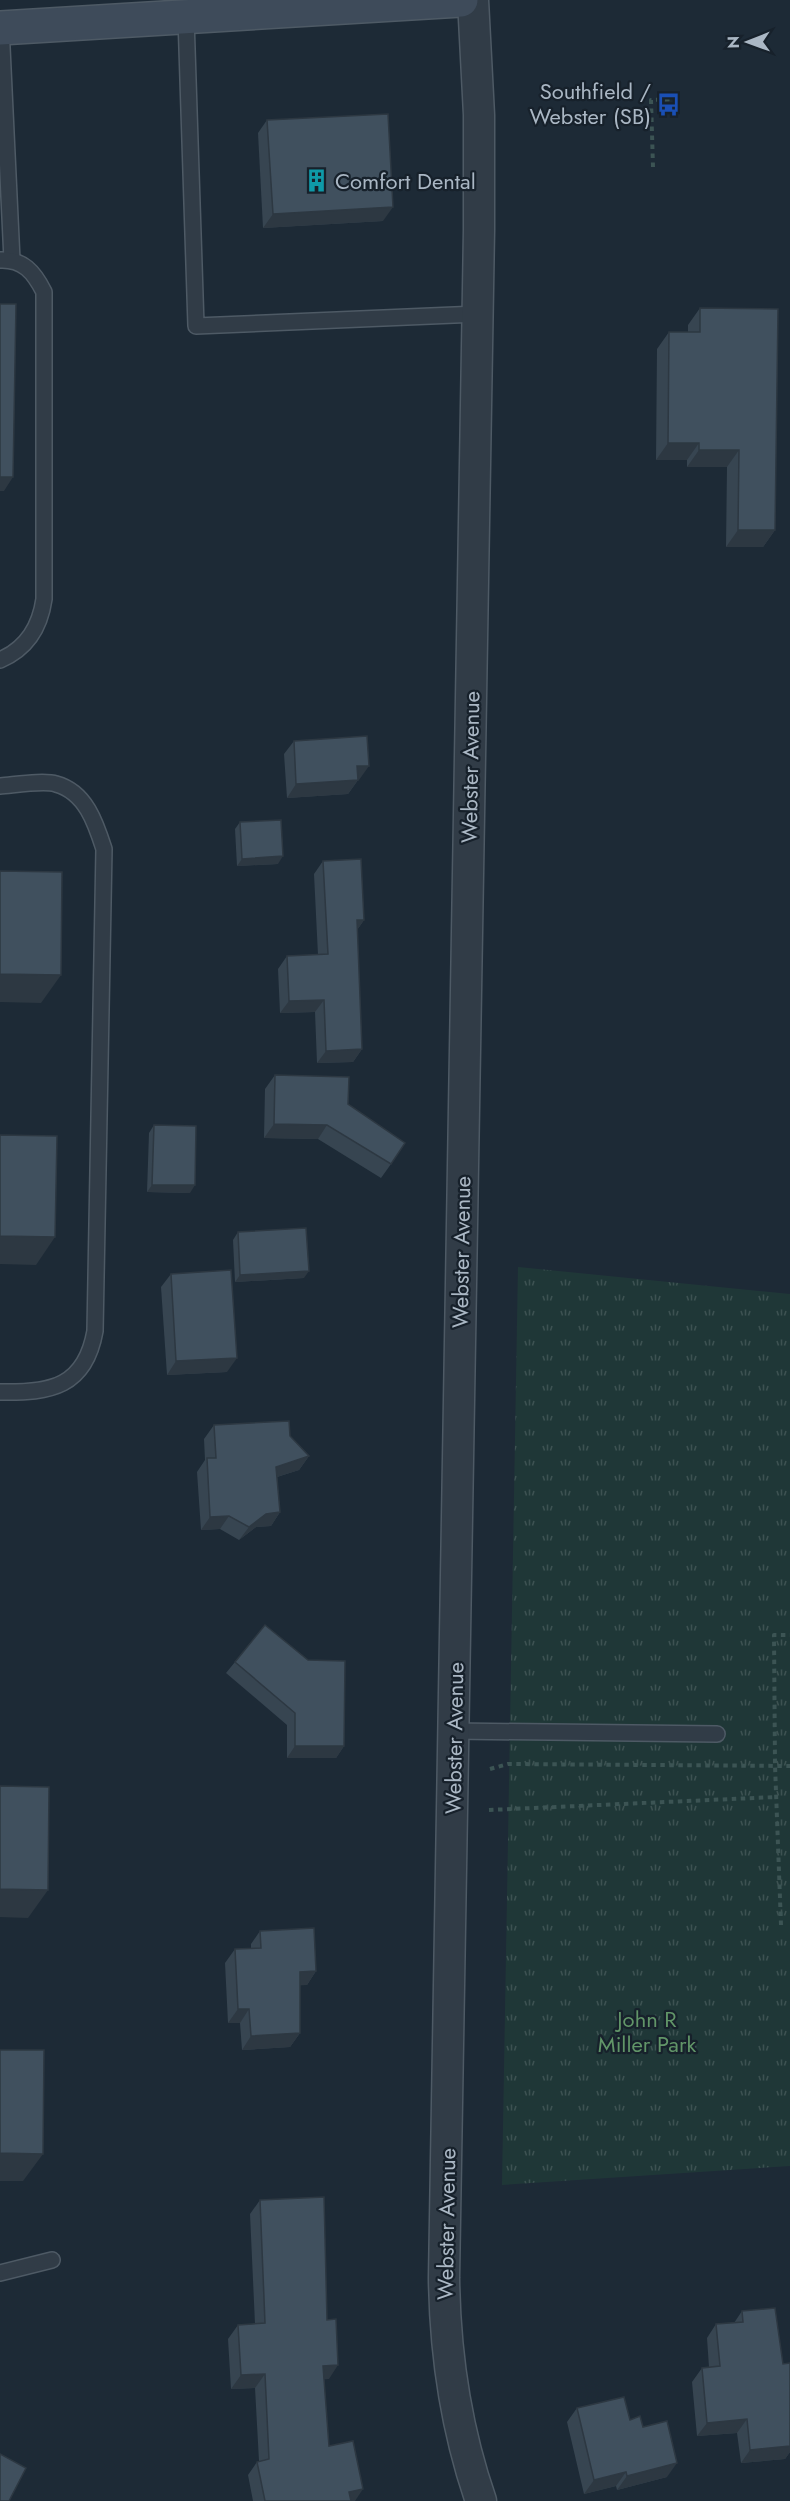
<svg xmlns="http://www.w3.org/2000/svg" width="790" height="2501" viewBox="0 0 790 2501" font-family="Jost,sans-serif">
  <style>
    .park { fill: url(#park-tufts) }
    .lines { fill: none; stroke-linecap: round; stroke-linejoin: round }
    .lane-casing { stroke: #4e5a65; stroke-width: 18 }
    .street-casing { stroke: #4e5a65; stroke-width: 33 }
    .secondary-casing { stroke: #4e5a65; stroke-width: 36 }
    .path { stroke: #3c5454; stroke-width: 4; stroke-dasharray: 4.5 4.5; stroke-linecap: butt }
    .lane { stroke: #313c47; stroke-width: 15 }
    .street { stroke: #313c47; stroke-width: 30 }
    .secondary { stroke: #3e4b5a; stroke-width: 33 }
    .wall { fill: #374551 }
    .shaded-wall { fill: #2d3842 }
    .building { fill: #40505e; stroke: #2d3842; stroke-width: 1.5 }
    .labels { text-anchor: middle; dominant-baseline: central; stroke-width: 4.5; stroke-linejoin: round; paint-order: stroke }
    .poi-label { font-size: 22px; fill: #aab7c4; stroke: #17212b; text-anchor: end }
    .street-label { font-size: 22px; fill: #aab7c4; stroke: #17212b }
    .park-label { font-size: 22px; fill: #619568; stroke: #17212b }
  </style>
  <defs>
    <pattern id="park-tufts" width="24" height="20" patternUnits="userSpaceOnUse" patternTransform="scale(1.5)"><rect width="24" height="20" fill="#1f3737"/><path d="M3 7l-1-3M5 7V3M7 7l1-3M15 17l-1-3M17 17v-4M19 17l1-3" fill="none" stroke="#3d5252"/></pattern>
  </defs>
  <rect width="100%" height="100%" fill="#1d2a36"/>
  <polygon class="park" points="518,1267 790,1294 790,2166 502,2185"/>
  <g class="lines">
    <defs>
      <g id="lane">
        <polyline points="186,18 196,326 478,314"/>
        <polyline points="1,26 12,260"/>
        <path d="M0 260C23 259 34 272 44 292V599C40 627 26 649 0 660"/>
        <path d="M0 786C14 785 44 780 56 784 86 792 96 824 104 849L95 1331C85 1387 51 1393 0 1392"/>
        <polyline points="454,1731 717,1734"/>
        <polyline points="0,2273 52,2260"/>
      </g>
      <path id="street" d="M473 0 479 115V230L444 2278C445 2354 456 2429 481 2501"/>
      <polyline id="secondary" points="0,28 461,0"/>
    </defs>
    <use href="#lane" class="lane-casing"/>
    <use href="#street" class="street-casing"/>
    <use href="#secondary" class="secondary-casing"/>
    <g class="path">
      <polyline points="653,167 651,100 680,99"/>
      <polyline points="490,1769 508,1764 790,1766"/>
      <polyline points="489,1810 776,1797"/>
      <polyline points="781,1925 775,1765 774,1635 790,1635"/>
    </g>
    <use href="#lane" class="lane"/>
    <use href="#street" class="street"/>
    <use href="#secondary" class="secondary"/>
  </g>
  <g class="wall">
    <polygon points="267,120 383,221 263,228 258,133"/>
    <polygon points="700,308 775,530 763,547 726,547 727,467 687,467 687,460 656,460 657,349 669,332 688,332 688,325"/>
    <polygon points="294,741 359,780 358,780 348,794 287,798 284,754"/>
    <polygon points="240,822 278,864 237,866 235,829"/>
    <polygon points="323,861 364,920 357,930 362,1049 353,1062 317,1063 315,1012 280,1013 278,969 287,956 318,955 314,874"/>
    <polygon points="275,1075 348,1104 391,1164 381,1178 318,1139 264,1138 265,1089"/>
    <polygon points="154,1125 190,1193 147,1192 149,1133"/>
    <polygon points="238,1232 304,1278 235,1282 233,1240"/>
    <polygon points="171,1274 227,1372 167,1375 161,1287"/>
    <polygon points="214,1425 290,1436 309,1456 299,1470 277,1477 280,1512 271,1526 256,1527 239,1540 220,1529 201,1530 197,1472 205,1460 204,1439"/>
    <polygon points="235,1662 344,1746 336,1758 287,1758 287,1725 226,1673"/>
    <polygon points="260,1931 316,1971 307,1985 300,1985 300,2033 290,2047 242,2050 240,2023 228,2023 225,1963 235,1949 251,1948 251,1944"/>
    <polygon points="260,2200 329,2379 324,2379 329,2446 355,2501 253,2501 248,2475 257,2462 259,2461 255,2388 231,2389 228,2339 238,2325 255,2324 250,2214"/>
    <polygon points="742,2311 783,2364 790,2363 790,2452 785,2459 741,2463 737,2433 697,2436 692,2382 702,2368 709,2367 707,2338 716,2324 734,2323"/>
    <polygon points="577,2408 630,2420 643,2427 667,2477 617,2490 616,2486 584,2494 567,2422"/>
  </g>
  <g class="shaded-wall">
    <polygon points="393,207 383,221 263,228 273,214"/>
    <polygon points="668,443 699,443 687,460 656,460"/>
    <polygon points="699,450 739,450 727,467 687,467"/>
    <polygon points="0,477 13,477 4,491 0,491"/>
    <polygon points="738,530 775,530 763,547 726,547"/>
    <polygon points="357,766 369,766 359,780 347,780"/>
    <polygon points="358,780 348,794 287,798 296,784"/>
    <polygon points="283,856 278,864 237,866 242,859"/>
    <polygon points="357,920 364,920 355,933"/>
    <polygon points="0,974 61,975 41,1003 0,1002"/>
    <polygon points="324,1000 315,1012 280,1013 289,1001"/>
    <polygon points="362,1049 353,1062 317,1063 326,1051"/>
    <polygon points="274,1124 327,1125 318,1139 264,1138"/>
    <polygon points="152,1185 195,1185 190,1193 147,1192"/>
    <polygon points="0,1236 55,1237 36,1265 0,1264"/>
    <polygon points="309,1271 304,1278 235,1282 240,1275"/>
    <polygon points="237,1358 227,1372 167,1375 176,1361"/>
    <polygon points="309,1456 299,1470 267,1480 276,1467"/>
    <polygon points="280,1512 271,1526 256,1527 239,1540 249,1527 266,1514"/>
    <polygon points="229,1516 220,1529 201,1530 210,1517"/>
    <polygon points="295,1746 344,1746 336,1758 287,1758"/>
    <polygon points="0,1889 48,1890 28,1918 0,1917"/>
    <polygon points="316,1971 307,1985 290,1986 300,1972"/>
    <polygon points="238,2009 249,2009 240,2023 228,2023"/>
    <polygon points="300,2033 290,2047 242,2050 251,2036"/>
    <polygon points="0,2153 43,2154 23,2181 0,2181"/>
    <polygon points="338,2365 329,2379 314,2380 323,2366"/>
    <polygon points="265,2374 255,2388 231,2389 241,2375"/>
    <polygon points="747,2419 737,2433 697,2436 707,2423"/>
    <polygon points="790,2446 790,2452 785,2459 741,2463 750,2450"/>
    <polygon points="677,2463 667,2477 617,2490 627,2476"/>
    <polygon points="626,2472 616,2486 584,2494 594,2480"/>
    <polygon points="363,2489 355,2501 343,2501 349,2492"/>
  </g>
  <g class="building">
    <polygon points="388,114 393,207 273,214 267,120"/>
    <polygon points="0,304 16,304 13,477 0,477"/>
    <polygon points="700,308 778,309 775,530 738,530 739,450 699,450 699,443 668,443 669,332 700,332"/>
    <polygon points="367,736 369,766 357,766 358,780 296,784 294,741"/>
    <polygon points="281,820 283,856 242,859 240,822"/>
    <polygon points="361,859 364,920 357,920 362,1049 326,1051 324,1000 289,1001 287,956 328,954 323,861"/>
    <polygon points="0,871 62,872 61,975 0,974"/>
    <polygon points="275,1075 349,1077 348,1104 405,1143 391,1164 327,1125 274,1124"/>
    <polygon points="154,1125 196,1126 195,1185 152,1185"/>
    <polygon points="0,1135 57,1136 55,1237 0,1236"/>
    <polygon points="306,1228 309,1271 240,1275 238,1232"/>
    <polygon points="231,1270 237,1358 176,1361 171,1274"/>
    <polygon points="289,1421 290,1436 309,1456 276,1467 280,1512 266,1514 249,1527 229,1516 210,1517 207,1458 216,1458 214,1425"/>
    <polygon points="265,1625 308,1660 345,1661 344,1746 295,1746 295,1713 235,1662"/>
    <polygon points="0,1786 49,1787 48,1890 0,1889"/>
    <polygon points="314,1928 316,1971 300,1972 300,2033 251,2036 249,2009 238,2009 235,1949 261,1948 260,1931"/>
    <polygon points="0,2050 44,2050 43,2154 0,2153"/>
    <polygon points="324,2197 327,2320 336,2319 338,2365 323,2366 329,2446 353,2441 363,2489 349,2492 351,2501 265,2501 257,2462 269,2459 265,2374 241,2375 238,2325 265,2323 260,2200"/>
    <polygon points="775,2308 783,2364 790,2363 790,2446 750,2450 747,2419 707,2423 702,2368 720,2366 716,2324 743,2322 742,2311"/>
    <polygon points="624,2397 630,2420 640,2416 643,2427 667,2421 677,2463 627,2476 626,2472 594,2480 577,2408"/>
    <polygon points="0,2454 26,2468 9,2501 0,2501"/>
  </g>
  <defs>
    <symbol id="bus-bare" viewBox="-9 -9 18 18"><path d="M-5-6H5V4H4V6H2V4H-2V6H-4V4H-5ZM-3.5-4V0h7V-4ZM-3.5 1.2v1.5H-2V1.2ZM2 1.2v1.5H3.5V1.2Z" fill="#1a4fb4" stroke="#17212b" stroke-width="2.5" paint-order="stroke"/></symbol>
    <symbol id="building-bare" viewBox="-9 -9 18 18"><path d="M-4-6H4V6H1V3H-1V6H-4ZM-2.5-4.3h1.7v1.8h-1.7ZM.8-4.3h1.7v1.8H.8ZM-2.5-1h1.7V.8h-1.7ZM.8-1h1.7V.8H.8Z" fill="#0f9aa8" stroke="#17212b" stroke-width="2.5" paint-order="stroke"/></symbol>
  </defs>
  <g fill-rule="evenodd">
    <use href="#bus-bare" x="652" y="88" width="33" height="33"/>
    <use href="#building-bare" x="300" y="164" width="33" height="33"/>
  </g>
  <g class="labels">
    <g class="poi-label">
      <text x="651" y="91">Southfield /<tspan x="651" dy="25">Webster (SB)</tspan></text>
      <text x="335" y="181" text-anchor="start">Comfort Dental</text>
    </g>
    <g class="street-label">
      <text transform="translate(470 767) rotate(-89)">Webster Avenue</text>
      <text transform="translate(461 1252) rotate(-89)">Webster Avenue</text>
      <text transform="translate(454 1738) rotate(-89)">Webster Avenue</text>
      <text transform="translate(446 2224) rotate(-89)">Webster Avenue</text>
    </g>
    <g class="park-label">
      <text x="647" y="2019">John R<tspan x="647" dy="25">Miller Park</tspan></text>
    </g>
  </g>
  <g transform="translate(748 42) rotate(269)" stroke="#17212b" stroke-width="4.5" paint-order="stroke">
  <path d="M0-4.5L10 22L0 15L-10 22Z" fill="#aab7c4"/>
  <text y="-9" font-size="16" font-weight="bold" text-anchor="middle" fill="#aab7c4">N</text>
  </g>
</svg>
